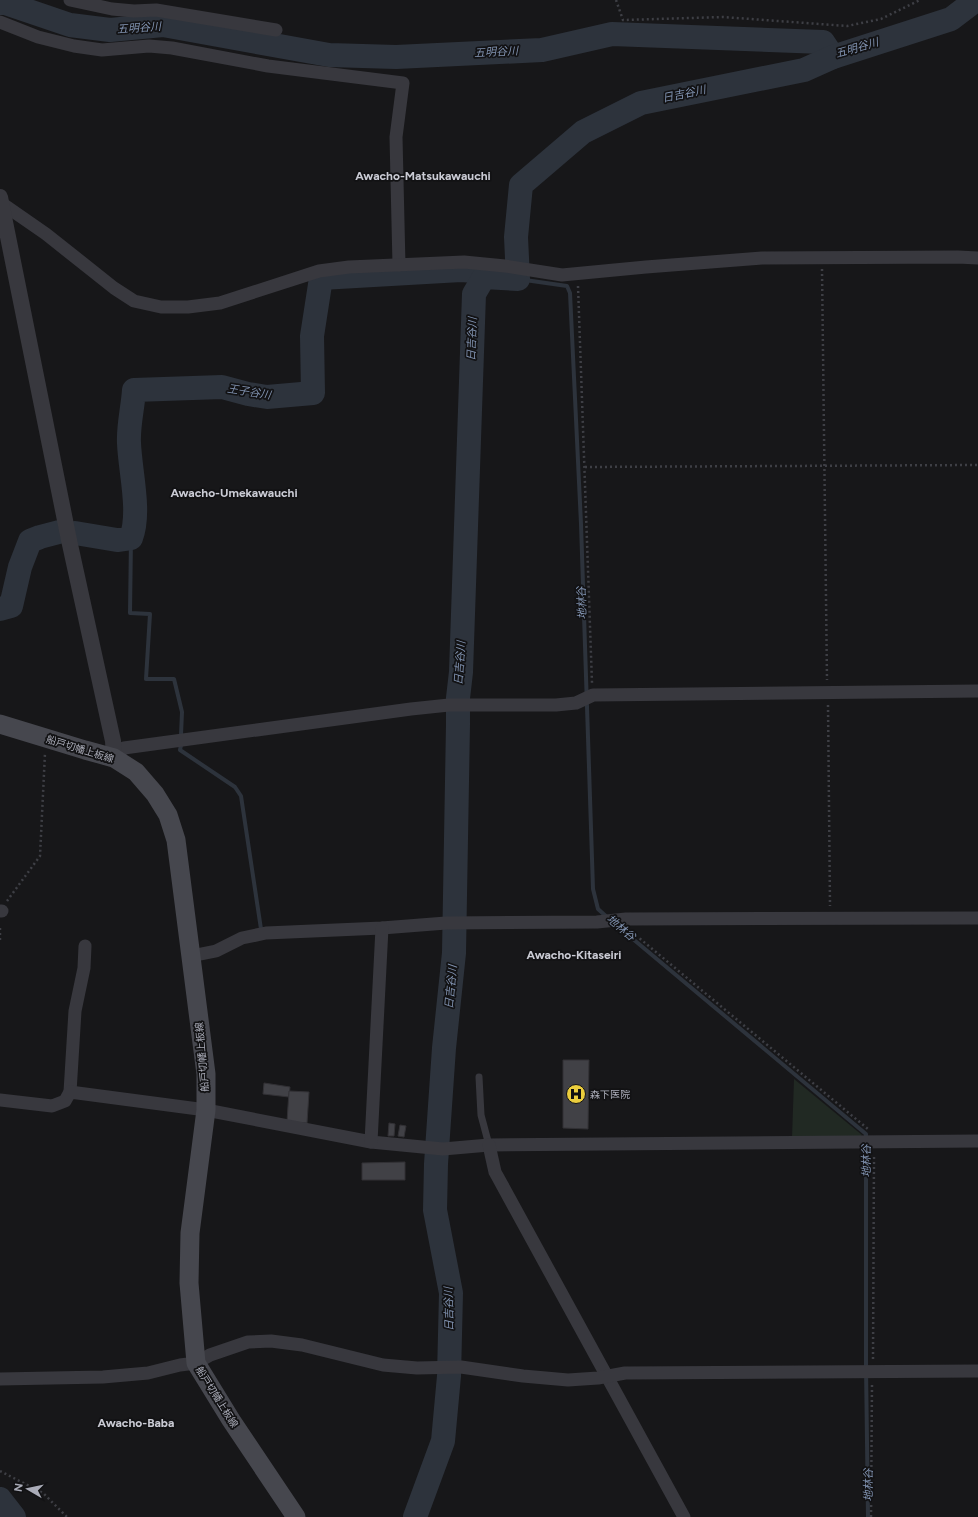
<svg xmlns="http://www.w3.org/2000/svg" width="978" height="1517" viewBox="0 0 978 1517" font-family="Figtree,'Noto Sans JP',sans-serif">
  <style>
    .grass { fill: #212923 }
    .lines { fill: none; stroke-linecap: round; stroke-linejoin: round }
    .stream { stroke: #2d333c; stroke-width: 4 }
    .river { stroke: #2d333c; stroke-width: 24 }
    .building { fill: #414146; stroke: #323135 }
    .path { stroke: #3e3f45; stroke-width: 2.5; stroke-dasharray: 2 3; stroke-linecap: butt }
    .service { stroke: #38383e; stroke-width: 7 }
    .minor { stroke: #38383e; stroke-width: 13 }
    .tertiary { stroke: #38383e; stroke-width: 16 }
    .secondary { stroke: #46474e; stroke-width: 19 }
    .labels { text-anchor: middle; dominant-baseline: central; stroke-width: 3.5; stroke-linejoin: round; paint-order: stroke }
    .street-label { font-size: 10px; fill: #aaacb8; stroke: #121214 }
    .poi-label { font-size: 10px; fill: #aaacb8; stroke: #121214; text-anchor: start }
    .water-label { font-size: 11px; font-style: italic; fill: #8294b2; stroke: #121214 }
    .quarter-label { font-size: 12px; font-weight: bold; fill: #cacbd4; stroke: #121214 }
  </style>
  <rect width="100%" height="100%" fill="#171719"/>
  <polygon class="grass" points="794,1079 862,1135 858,1138 792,1138"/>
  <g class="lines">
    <g class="stream">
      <polyline points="518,279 567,286 570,293 581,524 593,889 598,909 608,918"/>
      <polyline points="131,538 130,613 150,614 146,679 174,679 182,712 181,735"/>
      <polyline points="181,745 180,750 235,787 241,796 261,929"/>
      <polyline points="615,924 866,1134 866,1366 868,1517"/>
    </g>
    <g class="river">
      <polyline points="0,3 5,3 70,25 110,30 163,25 329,55 396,57 542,50 612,34 823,42 833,57"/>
      <path d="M75 533 117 540 131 538C141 512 130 471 129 443 128 426 133 407 134 390L222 387 248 394 267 397 313 393 312 336 321 278 461 270 475 271 484 277"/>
      <polyline points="0,609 11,606 20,567 30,541 40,537 59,532"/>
      <polyline points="0,1499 14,1517"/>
      <polyline points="415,1517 443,1441 449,1376 451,1293 435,1210 436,1164 444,1048 454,953 458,724 458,698 461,672 474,294 484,277 518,279 516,237 521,185 583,132 641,103 804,70 833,57 951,19 976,0"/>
    </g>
  </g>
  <g class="building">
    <polygon points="563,1060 589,1060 588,1129 563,1128"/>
    <polygon points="264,1083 290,1087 289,1097 263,1094"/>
    <polygon points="289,1091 309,1092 307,1123 287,1122"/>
    <polygon points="389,1123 395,1124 394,1136 388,1136"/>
    <polygon points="400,1125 406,1126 404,1137 398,1136"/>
    <polygon points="405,1162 405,1180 362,1180 362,1163"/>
  </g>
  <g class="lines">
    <g class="path">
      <polyline points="616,0 623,20 723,17 847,26 881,19 920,0"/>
      <polyline points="822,269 827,680"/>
      <polyline points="578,286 592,683"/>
      <polyline points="585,467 978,465"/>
      <polyline points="828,705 830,906"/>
      <polyline points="7,901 40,856 45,753"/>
      <polyline points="0,928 0,941"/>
      <polyline points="632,932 868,1129"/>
      <polyline points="873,1359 874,1154"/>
      <polyline points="0,1471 43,1493 67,1517"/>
      <polyline points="871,1517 872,1384"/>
    </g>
    <polyline class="service" points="479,1077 481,1115 489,1145"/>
    <g class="minor">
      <polyline points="70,0 112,9 134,11 156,10 276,30"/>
      <polyline points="0,22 38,37 74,46 102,50 149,46 172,48 268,66 403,83 396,137 399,265"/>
      <polyline points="0,202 46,234 114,288 134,301 161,307 188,307 220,303 319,271 349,267 464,262 505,266 562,275 646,267 762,258 958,257 978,258"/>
      <polyline points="114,758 124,748 411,709 449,705 556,705 576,703 593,695 978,691"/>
      <polyline points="0,911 2,911"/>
      <polyline points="191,956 216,951 242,938 266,933 382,928 446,923 597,922 626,919 978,918"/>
      <polyline points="70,1092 75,1011 84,968 85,946"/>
      <polyline points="0,1100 52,1106 65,1101 70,1092 206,1110 371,1142 443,1149 489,1145 978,1141"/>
      <polyline points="371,1142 382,928"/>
      <polyline points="489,1145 495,1172 684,1517"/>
      <polyline points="0,1379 103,1377 148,1373 180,1365 196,1363 210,1355 248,1342 271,1341 302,1345 383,1365 417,1368 461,1367 523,1376 568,1380 598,1378 625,1373 978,1371"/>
    </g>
    <polyline class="tertiary" points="0,197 69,540 113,741 114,758"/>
    <polyline class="secondary" points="0,724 85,750 114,758 136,772 155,794 168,815 176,840 206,1074 206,1110 190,1233 189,1283 196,1363 231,1420 296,1517"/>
  </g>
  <defs>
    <symbol id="hospital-disc" viewBox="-11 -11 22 22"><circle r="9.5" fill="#ebcd3d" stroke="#121214"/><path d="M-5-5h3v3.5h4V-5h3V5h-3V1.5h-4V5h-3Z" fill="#111"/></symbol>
  </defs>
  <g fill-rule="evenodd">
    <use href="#hospital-disc" x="565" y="1083" width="22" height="22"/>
  </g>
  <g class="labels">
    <g class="street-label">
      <text transform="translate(80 749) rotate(17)">船戸切幡上板線</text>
      <text transform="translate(202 1057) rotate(-95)">船戸切幡上板線</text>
      <text transform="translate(217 1397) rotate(58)">船戸切幡上板線</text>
    </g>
    <g class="poi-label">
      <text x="590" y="1094">森下医院</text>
    </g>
    <g class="water-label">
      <text transform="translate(139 28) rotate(-4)">五明谷川</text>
      <text transform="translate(857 48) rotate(-16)">五明谷川</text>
      <text transform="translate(496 52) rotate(-3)">五明谷川</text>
      <text transform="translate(684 94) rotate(-12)">日吉谷川</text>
      <text transform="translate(472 339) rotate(-88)">日吉谷川</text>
      <text transform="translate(249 392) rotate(9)">王子谷川</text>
      <text transform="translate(582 603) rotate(-92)">地林谷</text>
      <text transform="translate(460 663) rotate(-86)">日吉谷川</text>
      <text transform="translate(621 928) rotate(40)">地林谷</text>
      <text transform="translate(451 987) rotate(-85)">日吉谷川</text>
      <text transform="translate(866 1161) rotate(-90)">地林谷</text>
      <text transform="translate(449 1309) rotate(-91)">日吉谷川</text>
      <text transform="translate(868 1485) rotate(-90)">地林谷</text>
    </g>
    <g class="quarter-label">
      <text x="423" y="176">Awacho-Matsukawauchi</text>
      <text x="234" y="493">Awacho-Umekawauchi</text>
      <text x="574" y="955">Awacho-Kitaseiri</text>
      <text x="136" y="1423">Awacho-Baba</text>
    </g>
  </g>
  <g transform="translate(28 1489) rotate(279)" stroke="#121214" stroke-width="3" paint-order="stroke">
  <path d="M0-3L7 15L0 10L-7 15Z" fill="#aaacb8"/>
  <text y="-6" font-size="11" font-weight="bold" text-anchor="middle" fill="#aaacb8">N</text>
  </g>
</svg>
